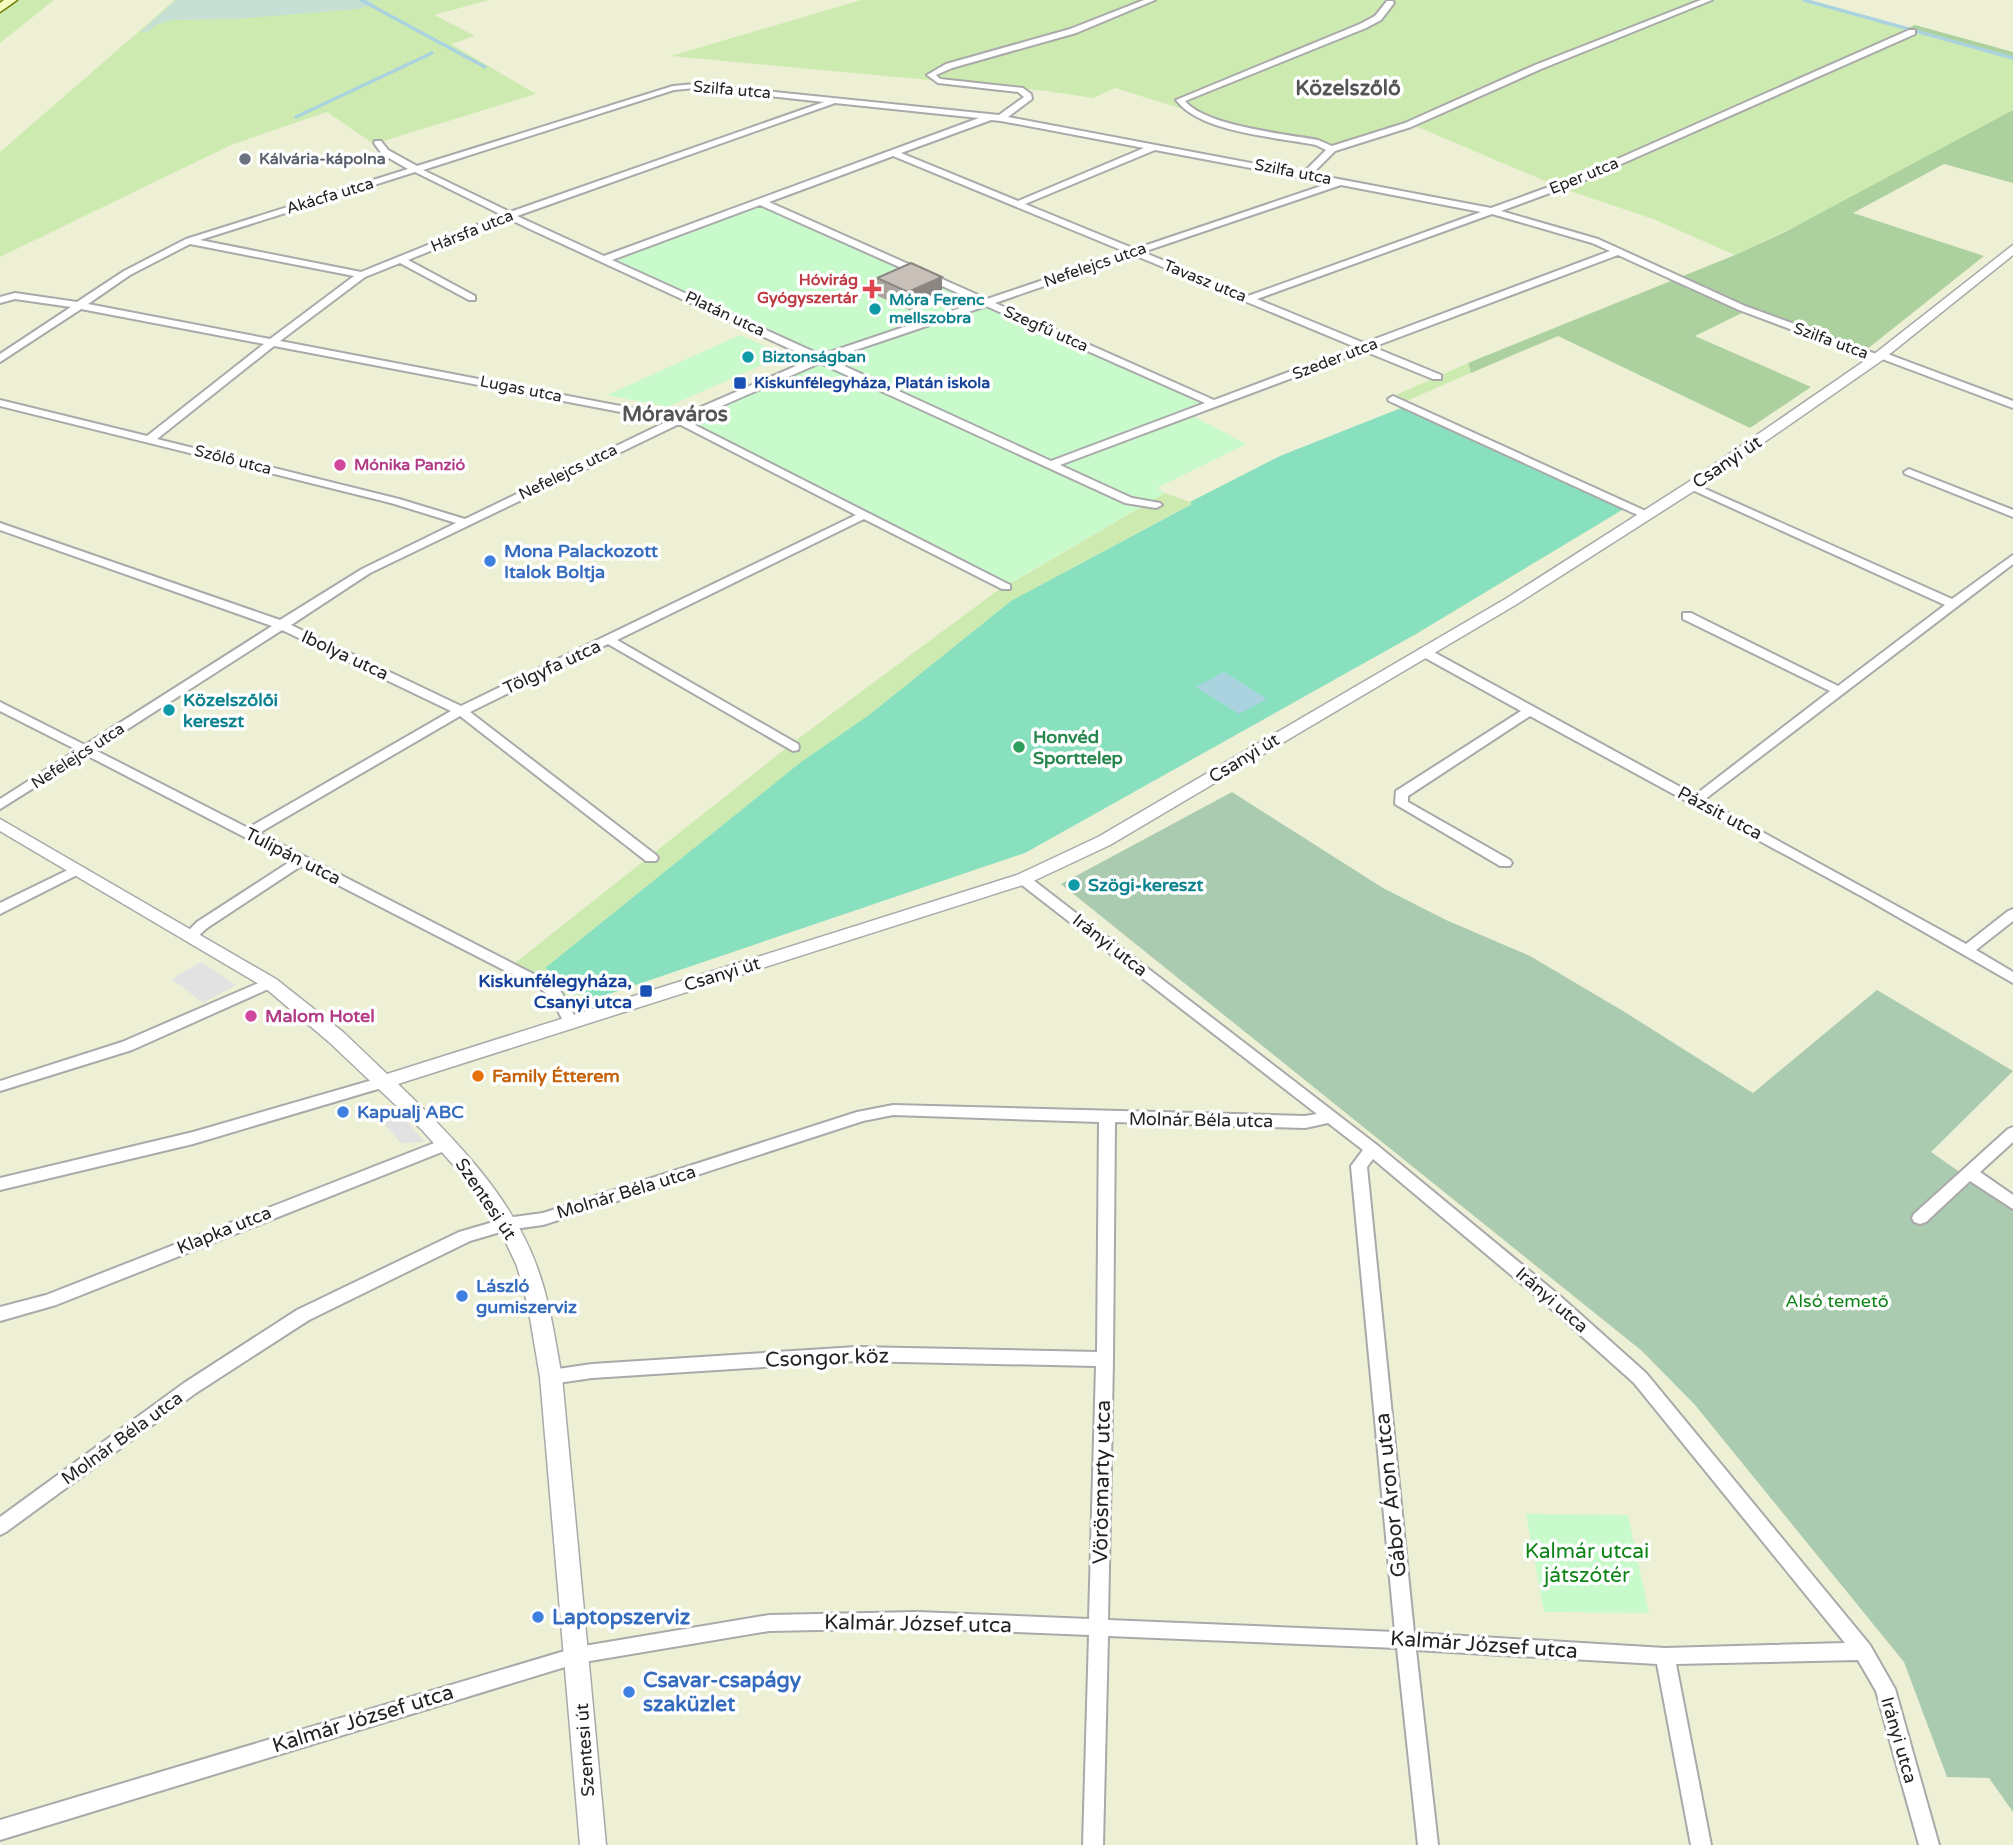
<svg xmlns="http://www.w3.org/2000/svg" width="2013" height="1845" viewBox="0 0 2013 1845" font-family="'Varela Round',sans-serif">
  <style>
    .farmland { fill: #eef0d5 }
    .grass { fill: #cdebb0 }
    .forest { fill: #add19e }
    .wetland { fill: #c6e0d4 }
    .cemetery { fill: #aacbaf }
    .park { fill: #c8facc }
    .pitch { fill: #88e0be }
    .parking { fill: #e2e2e2 }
    .water { fill: #aad3df }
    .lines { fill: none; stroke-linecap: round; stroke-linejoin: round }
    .stream { stroke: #aad3df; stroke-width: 3.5 }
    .minor-casing { stroke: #a9a9a9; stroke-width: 4 }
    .tertiary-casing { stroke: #a9a9a9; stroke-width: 3 }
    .secondary-casing { stroke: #707d05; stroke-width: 3 }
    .minor { fill: #fff; fill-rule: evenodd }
    .tertiary { fill: #fff; fill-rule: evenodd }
    .secondary { fill: #f7fabf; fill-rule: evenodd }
    .wall { fill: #aba49e }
    .shaded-wall { fill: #8b8681 }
    .building { fill: #c7bfb8; stroke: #8b8681; stroke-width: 2 }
    .worship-dot { fill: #6b7280; stroke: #fff; stroke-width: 2.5 }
    .health-dot { fill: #e0444e; stroke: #fff; stroke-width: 2.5 }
    .culture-dot { fill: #0f9aa8; stroke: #fff; stroke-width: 2.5 }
    .transit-dot { fill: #1a4fb4; stroke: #fff; stroke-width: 2.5 }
    .hotel-dot { fill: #d1479c; stroke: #fff; stroke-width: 2.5 }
    .shop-dot { fill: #3f7fe0; stroke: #fff; stroke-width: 2.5 }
    .leisure-dot { fill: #2e9e5b; stroke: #fff; stroke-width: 2.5 }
    .food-dot { fill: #e8710a; stroke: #fff; stroke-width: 2.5 }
    .labels { text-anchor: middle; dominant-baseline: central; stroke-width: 7; stroke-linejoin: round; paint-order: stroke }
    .far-street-label { font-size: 16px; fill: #222; stroke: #fff }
    .far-worship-label { font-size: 16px; font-weight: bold; fill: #5b616d; stroke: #fff; text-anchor: start }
    .far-health-label { font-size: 16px; font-weight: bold; fill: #be3a42; stroke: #fff; text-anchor: end }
    .far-culture-label { font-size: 16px; font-weight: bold; fill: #0d838f; stroke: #fff; text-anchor: start }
    .far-transit-label { font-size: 16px; font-weight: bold; fill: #164399; stroke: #fff; text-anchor: start }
    .far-hotel-label { font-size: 16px; font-weight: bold; fill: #b23c85; stroke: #fff; text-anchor: start }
    .street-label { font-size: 18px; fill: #222; stroke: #fff }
    .shop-label { font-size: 18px; font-weight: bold; fill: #366cbe; stroke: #fff; text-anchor: start }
    .culture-label { font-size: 18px; font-weight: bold; fill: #0d838f; stroke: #fff; text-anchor: start }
    .leisure-label { font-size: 18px; font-weight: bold; fill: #27864d; stroke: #fff; text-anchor: start }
    .transit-label { font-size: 18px; font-weight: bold; fill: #164399; stroke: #fff; text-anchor: end }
    .hotel-label { font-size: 18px; font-weight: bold; fill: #b23c85; stroke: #fff; text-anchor: start }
    .food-label { font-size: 18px; font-weight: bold; fill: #c56008; stroke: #fff; text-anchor: start }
    .park-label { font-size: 18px; fill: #0c8416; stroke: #fff }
    .far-district-label { font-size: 21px; font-weight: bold; fill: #555; stroke: #fff }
    .near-street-label { font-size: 21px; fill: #222; stroke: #fff }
    .near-park-label { font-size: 21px; fill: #0c8416; stroke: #fff }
    .near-shop-label { font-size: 21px; font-weight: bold; fill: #366cbe; stroke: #fff; text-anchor: start }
  </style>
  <rect width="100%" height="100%" fill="#f2efe9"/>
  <rect class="farmland" x="0" y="0" width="2013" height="1845"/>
  <g class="grass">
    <polygon points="0,0 54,0 0,43"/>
    <polygon points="175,0 489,0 434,15 475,36 451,44 536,94 374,144 327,112 231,145 0,257 0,152"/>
    <polygon points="861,0 1801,0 2013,60 2013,110 1819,215 1735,255 1653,219 1564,189 1413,125 1338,148 1221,121 1115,88 1093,98 1047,91 671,56"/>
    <polygon points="1468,363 1471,373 1404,402 1389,398"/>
    <polygon points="1165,493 1193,503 1011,601 869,715 801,762 545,968 594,999 559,1012 550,995 506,970 799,738 994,593"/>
  </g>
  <g class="forest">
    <polygon points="1915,25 2013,52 2013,60 1906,29"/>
    <polygon points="2013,110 2013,183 1944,164 1853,213 1984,256 1861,354 1746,311 1695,336 1811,387 1750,428 1558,336 1471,373 1468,363 1735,255 1785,232"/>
  </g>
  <polygon class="wetland" points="176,0 368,0 375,3 358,9 236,19 173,20 158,24 148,32 140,32"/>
  <polygon class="cemetery" points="1232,792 1383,888 1446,920 1530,956 1623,1011 1753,1093 1877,990 2013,1071 1931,1152 2013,1209 2013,1812 1989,1778 1947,1777 1904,1662 1695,1405 1642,1351 1061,884"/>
  <g class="park">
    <polygon points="761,202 1215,404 1189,414 1246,444 1157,488 1165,493 1005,586 678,420 819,360 606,259"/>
    <polygon points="740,335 785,355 667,407 607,395"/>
    <polygon points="1526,1514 1628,1515 1649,1613 1544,1612"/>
  </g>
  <polygon class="pitch" points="1406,406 1627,507 1416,634 1025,853 594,999 545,968 801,762 869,715 1011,601 1192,504 1190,502 1280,456"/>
  <g class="parking">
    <polygon points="201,962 236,985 203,1003 172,979"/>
    <polygon points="393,1105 425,1142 401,1143 369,1107"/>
  </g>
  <polygon class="water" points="1224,672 1267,699 1239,714 1196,687"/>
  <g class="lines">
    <g class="stream">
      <polyline points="361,0 485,67"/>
      <polyline points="1804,0 2013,58"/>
      <polyline points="296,117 432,53"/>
    </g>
    <defs>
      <g id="minor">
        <path d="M1144 0H1155L1076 33 952 68 936 75 940 79 1023 88 1031 94 1032 99 1008 117 1303 173 1326 150 1316 145C1277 137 1201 133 1176 100L1360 24 1375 16 1387 1H1393L1394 3 1381 20 1366 28 1185 101C1205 126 1286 134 1318 140L1332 146 1405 123 1535 65 1701 0H1712L1541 69 1411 127 1335 151 1312 174 1491 208 1579 176 1909 30H1915V34L1585 180 1501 211 1598 239 1745 306 1876 354 1885 353 2013 401V408L1882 359 1873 360 1739 310 1618 255 1373 347 1441 375V379H1433L1364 351 1060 465 1132 498 1160 503 1162 505 1156 508 1125 503 820 363 687 421 1010 585V589H1002L864 519 617 640 798 744 799 747 798 750 793 751 608 644 470 712 656 855 658 858 656 861H646L460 716 259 833 549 982 560 990 578 1022 571 1027 566 1026 550 996 539 988 301 866 207 928 196 938H186L184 935 197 922 291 861 86 755 0 809V799L77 750 0 711V702L85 745 272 626 0 530V523L280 620 362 569 456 523 391 503 0 406V400L147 436 264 344 81 309 0 362V354L71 307 15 299 0 303V297L15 293 77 302 124 271 186 239 408 169 382 154 374 143 375 141H381L388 150 417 166 673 86 695 84 999 115 1024 97 1018 92 938 83 927 75 946 64 1070 29ZM695 88 824 102 510 212 423 170 674 90ZM835 103 979 118 604 256 517 216ZM991 120 1001 121 1144 148 1018 201 901 153ZM1155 150 1330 183 1135 249 1025 204ZM893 156 1126 252 987 299 769 202ZM415 172 502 215 361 272 200 240ZM1341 185 1481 212 1248 296 1143 252ZM760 205 978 302 821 355 612 260ZM1492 214 1592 243 1610 251 1364 343 1257 299ZM509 219 532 230 812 359 678 417 280 341 365 277 400 263 469 300H475V296L408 260ZM190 244 354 276 270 339 88 304 130 275ZM1134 255 1355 347 1214 400 995 303ZM986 306 1205 403 1051 461 829 359ZM274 346 668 421 465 519 399 499 157 439ZM679 424 856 515 461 706 291 625 370 573ZM282 630 451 711 248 828 95 750Z"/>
        <polygon points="1393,396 1650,513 1652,515 1646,518 1642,517 1389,401 1388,399"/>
        <polygon points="1909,469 2013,510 2013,517 1905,474 1904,472"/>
        <polygon points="1692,483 1952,599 2013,555 2013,564 1704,800 1966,944 2008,911 2013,909 2013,921 1976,950 2013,972 2013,983 1863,897 1530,716 1408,796 1408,802 1510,860 1512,863 1510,866 1500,866 1395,804 1396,791 1521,711 1420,655 1418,652 1420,649 1428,649 1695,795 1830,691 1683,619 1683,613 1691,613 1838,686 1945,605 1688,488 1686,486"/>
        <polygon points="76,866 83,870 81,873 0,914 0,903"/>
        <path d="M1023 875 1028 876 1377 1145 1560 1296 1646 1373 1870 1645 1895 1689 1939 1845H1919L1876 1691 1858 1660 1676 1664 1711 1845H1691L1657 1664 1416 1650 1438 1845H1418L1397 1648 1108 1636 1103 1845H1083L1089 1635 917 1628 769 1631 578 1663 0 1840V1820L578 1647 769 1615 917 1612 1089 1619 1096 1366 856 1361 592 1378 551 1384 545 1382 542 1377 545 1372 551 1370 592 1364 856 1347 1097 1352 1099 1122 893 1115 863 1121 543 1225 507 1230 470 1241 309 1320 196 1393 6 1532 0 1535V1517L184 1383 297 1310 459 1232 507 1218 543 1213 857 1112 893 1105 1305 1116 1317 1114 1018 882 1016 879 1018 876ZM1115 1122 1305 1128 1328 1123 1363 1150 1351 1166 1395 1632 1108 1620 1113 1359ZM1373 1159 1548 1306 1634 1383 1845 1643 1665 1648 1414 1633 1367 1167Z"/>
        <polygon points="270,978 275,980 277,983 275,986 132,1050 0,1091 0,1081 122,1042"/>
        <polygon points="383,1077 388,1078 391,1082 388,1086 193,1144 0,1190 0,1178 193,1132"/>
        <polygon points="2013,1127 2013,1142 1980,1172 2013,1195 2013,1209 1970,1181 1926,1222 1920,1224 1914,1222 1912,1218 1914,1214 2008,1129"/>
        <polygon points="447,1138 452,1140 455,1144 452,1148 56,1305 0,1321 0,1307 46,1295"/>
      </g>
      <path id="tertiary" d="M2013 245V255L1881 361 1697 489 1517 604 1110 845 1029 883 398 1084C452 1136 511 1195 537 1267 550 1302 555 1340 562 1377L606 1845H580L540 1377 528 1306 517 1266 499 1228 456 1168 422 1130 329 1042 264 987 0 831V819L276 979 343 1032 387 1074 1017 875 1098 837 1507 598 1687 483 1873 355Z"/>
      <polygon id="secondary" points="4,0 17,0 0,12 0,3"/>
    </defs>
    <use href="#minor" class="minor-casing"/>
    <use href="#tertiary" class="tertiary-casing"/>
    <use href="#secondary" class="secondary-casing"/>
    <use href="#minor" class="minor"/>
    <use href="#tertiary" class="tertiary"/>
    <use href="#secondary" class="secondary"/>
  </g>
  <polygon class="wall" points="877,278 942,295 909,310 878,296"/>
  <polygon class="shaded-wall" points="942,277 942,295 909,310 908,292"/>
  <polygon class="building" points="911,263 942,277 908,292 877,278"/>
  <circle class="worship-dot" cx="245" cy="159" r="7"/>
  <path class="health-dot" d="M868.5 278.5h7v7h7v7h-7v7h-7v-7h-7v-7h7z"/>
  <g class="culture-dot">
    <circle cx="875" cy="309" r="7"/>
    <circle cx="748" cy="357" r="7"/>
    <circle cx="169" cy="710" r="7"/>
    <circle cx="1074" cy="885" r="7"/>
  </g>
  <g class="transit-dot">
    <rect x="733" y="376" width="14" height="14" rx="3.5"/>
    <rect x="639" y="984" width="14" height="14" rx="3.5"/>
  </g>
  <g class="hotel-dot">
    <circle cx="340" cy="465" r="7"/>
    <circle cx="251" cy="1016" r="7"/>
  </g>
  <g class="shop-dot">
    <circle cx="490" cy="561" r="7"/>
    <circle cx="343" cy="1112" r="7"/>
    <circle cx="462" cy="1296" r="7"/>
    <circle cx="538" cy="1617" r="7"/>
    <circle cx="629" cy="1692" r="7"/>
  </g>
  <circle class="leisure-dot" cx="1019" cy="747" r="7"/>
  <circle class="food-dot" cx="478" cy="1076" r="7"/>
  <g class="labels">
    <g class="far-street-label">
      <text transform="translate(732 90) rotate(5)">Szilfa utca</text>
      <text transform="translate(1293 172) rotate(11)">Szilfa utca</text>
      <text transform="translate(1584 176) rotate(-22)">Eper utca</text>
      <text transform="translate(330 196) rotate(-17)">Akácfa utca</text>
      <text transform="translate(472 231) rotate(-22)">Hársfa utca</text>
      <text transform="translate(1095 265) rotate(-19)">Nefelejcs utca</text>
      <text transform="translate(1205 281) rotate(22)">Tavasz utca</text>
      <text transform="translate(725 314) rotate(25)">Platán utca</text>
      <text transform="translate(1046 329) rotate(24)">Szegfű utca</text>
      <text transform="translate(1831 341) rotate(20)">Szilfa utca</text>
      <text transform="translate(1335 359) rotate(-21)">Szeder utca</text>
      <text transform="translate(521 389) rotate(11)">Lugas utca</text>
      <text transform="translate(233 460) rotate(14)">Szőlő utca</text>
      <text transform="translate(568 472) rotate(-26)">Nefelejcs utca</text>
      <text transform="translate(78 756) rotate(-33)">Nefelejcs utca</text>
    </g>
    <g class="far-worship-label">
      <text x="259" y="159">Kálvária-kápolna</text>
    </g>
    <g class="far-health-label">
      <text x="858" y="280">Hóvirág<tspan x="858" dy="18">Gyógyszertár</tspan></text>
    </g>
    <g class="far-culture-label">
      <text x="889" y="300">Móra Ferenc<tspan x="889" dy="18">mellszobra</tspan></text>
      <text x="762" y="357">Biztonságban</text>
    </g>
    <g class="far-transit-label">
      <text x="754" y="383">Kiskunfélegyháza, Platán iskola</text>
    </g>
    <g class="far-hotel-label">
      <text x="354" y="465">Mónika Panzió</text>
    </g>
    <g class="street-label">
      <text transform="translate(1727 462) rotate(-34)">Csanyi út</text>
      <text transform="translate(345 655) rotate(25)">Ibolya utca</text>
      <text transform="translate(552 667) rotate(-25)">Tölgyfa utca</text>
      <text transform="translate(1244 758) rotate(-31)">Csanyi út</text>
      <text transform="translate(1720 813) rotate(28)">Pázsit utca</text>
      <text transform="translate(293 856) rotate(27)">Tulipán utca</text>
      <text transform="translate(1110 945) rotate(38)">Irányi utca</text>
      <text transform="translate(722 974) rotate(-17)">Csanyi út</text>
      <text transform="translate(1201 1120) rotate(1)">Molnár Béla utca</text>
      <text transform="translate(626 1192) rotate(-17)">Molnár Béla utca</text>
      <text transform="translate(486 1199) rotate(56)">Szentesi út</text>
      <text transform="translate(224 1230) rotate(-22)">Klapka utca</text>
      <text transform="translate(1552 1300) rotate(41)">Irányi utca</text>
      <text transform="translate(122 1438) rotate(-36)">Molnár Béla utca</text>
      <text transform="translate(1899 1740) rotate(74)">Irányi utca</text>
      <text transform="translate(585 1750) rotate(-94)">Szentesi út</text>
    </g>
    <g class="shop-label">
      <text x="504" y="551">Mona Palackozott<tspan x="504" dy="21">Italok Boltja</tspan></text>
      <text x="357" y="1112">Kapualj ABC</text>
      <text x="476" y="1286">László<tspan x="476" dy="21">gumiszerviz</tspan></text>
    </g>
    <g class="culture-label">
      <text x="183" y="700">Közelszőlői<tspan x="183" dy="21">kereszt</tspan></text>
      <text x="1088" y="885">Szögi-kereszt</text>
    </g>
    <g class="leisure-label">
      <text x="1033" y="737">Honvéd<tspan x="1033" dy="21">Sporttelep</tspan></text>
    </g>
    <g class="transit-label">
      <text x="632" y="981">Kiskunfélegyháza,<tspan x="632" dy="21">Csanyi utca</tspan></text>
    </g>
    <g class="hotel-label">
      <text x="265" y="1016">Malom Hotel</text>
    </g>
    <g class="food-label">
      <text x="492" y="1076">Family Étterem</text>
    </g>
    <g class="park-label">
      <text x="1837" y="1301">Alsó temető</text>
    </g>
    <g class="far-district-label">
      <text x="1348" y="88">Közelszőlő</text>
      <text x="675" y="414">Móraváros</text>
    </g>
    <g class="near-street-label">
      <text transform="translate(827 1358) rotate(-2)">Csongor köz</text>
      <text transform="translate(1102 1482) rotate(-89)">Vörösmarty utca</text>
      <text transform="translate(1391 1495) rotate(-96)">Gábor Áron utca</text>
      <text transform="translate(918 1624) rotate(1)">Kalmár József utca</text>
      <text transform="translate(1484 1645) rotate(4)">Kalmár József utca</text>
      <text transform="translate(363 1719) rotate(-17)">Kalmár József utca</text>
    </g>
    <g class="near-park-label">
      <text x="1587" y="1551">Kalmár utcai<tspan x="1587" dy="24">játszótér</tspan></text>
    </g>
    <g class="near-shop-label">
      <text x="552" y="1617">Laptopszerviz</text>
      <text x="643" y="1680">Csavar-csapágy<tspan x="643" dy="24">szaküzlet</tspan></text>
    </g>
  </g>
</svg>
